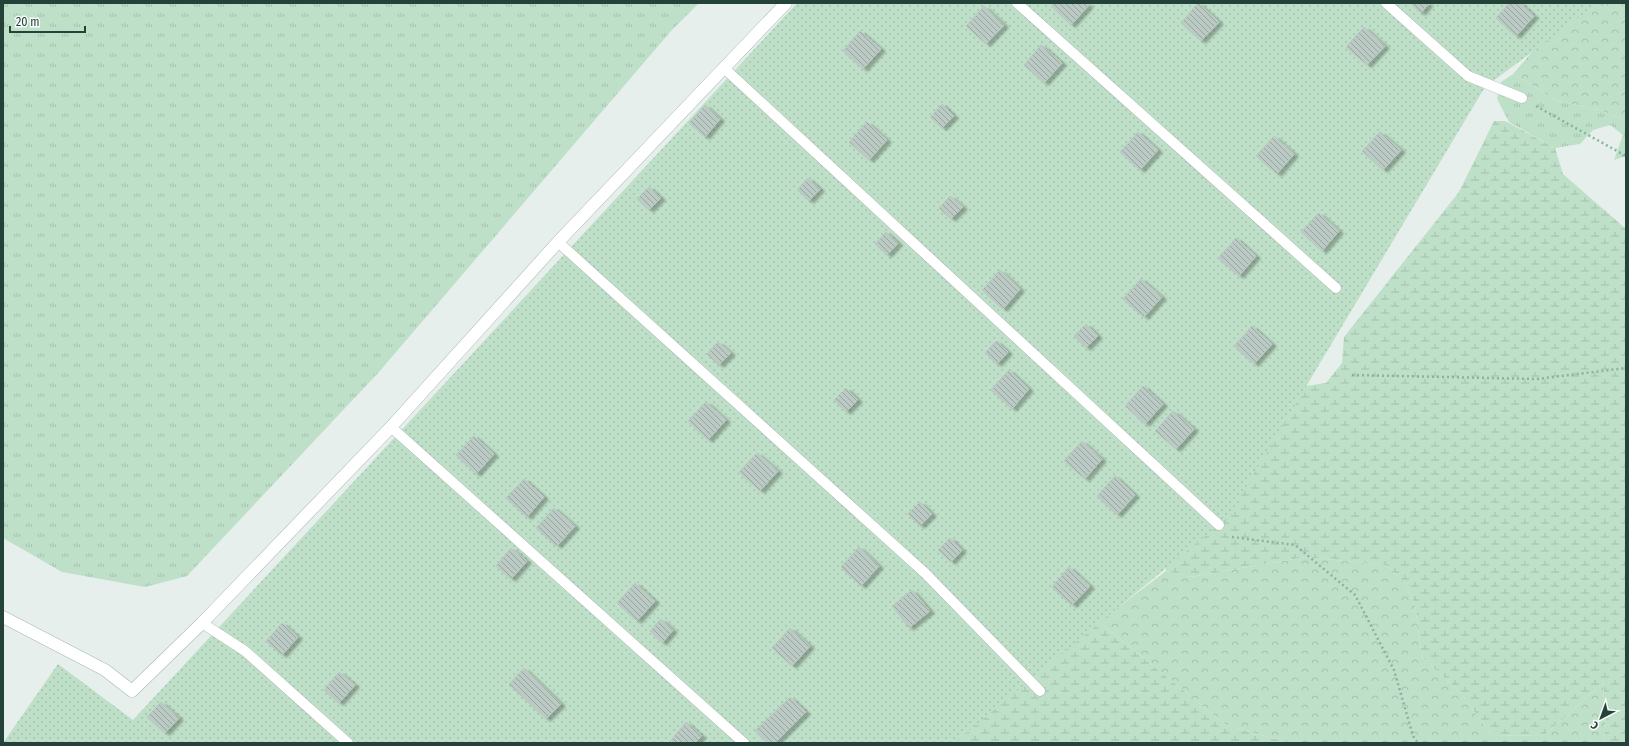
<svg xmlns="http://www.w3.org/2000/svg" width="1629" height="746" viewBox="0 0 1629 746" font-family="'Fira Sans Condensed',sans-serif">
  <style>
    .grass { fill: url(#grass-tufts) }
    .forest { fill: url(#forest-crowns) }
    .wetland { fill: url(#wetland-marsh) }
    .garden { fill: url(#garden-dots) }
    .building { fill: url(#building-back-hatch); stroke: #b8c9c2; filter: url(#shadow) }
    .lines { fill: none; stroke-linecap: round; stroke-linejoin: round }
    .service-casing { stroke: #a8b8b2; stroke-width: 11 }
    .minor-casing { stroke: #a8b8b2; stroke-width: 13 }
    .path { stroke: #86b3a5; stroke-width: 2.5; stroke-dasharray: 2 3; stroke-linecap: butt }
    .service { stroke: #fff; stroke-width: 10 }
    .minor { stroke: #fff; stroke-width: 12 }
  </style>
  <defs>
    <pattern id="grass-tufts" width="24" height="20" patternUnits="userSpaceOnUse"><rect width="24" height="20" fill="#bfe0c8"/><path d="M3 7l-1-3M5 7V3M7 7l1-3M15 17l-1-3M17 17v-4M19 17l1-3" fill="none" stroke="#a4c1ad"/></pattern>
    <pattern id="forest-crowns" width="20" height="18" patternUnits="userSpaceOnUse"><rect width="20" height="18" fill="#bfe0c8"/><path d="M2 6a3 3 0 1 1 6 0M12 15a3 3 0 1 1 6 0" fill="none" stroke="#a4c1ad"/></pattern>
    <pattern id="wetland-marsh" width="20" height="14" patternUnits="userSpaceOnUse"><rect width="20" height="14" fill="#bfe0c8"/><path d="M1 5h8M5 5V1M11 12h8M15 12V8" fill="none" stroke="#a4c1ad"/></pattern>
    <pattern id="garden-dots" width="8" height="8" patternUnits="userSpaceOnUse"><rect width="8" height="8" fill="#bfe0c8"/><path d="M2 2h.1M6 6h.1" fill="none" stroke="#a4c1ad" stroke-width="1.8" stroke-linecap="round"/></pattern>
    <pattern id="building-back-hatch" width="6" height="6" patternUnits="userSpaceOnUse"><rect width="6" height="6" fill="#bbcac4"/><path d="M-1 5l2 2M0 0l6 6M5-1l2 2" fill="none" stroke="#98a6a0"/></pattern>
    <filter id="shadow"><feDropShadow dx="4.5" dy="2.5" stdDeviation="1" flood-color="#0004"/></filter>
  </defs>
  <rect width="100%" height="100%" fill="#e6efeb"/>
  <g class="grass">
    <polygon points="3,3 699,3 671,31 379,372 187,576 145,587 62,572 3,538"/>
    <polygon points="1513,74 1558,101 1603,111 1626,121 1626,156 1614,160 1623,135 1610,125 1593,130 1580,144 1555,148 1509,122 1497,99 1501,82"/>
  </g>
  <g class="forest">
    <polygon points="1582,3 1626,3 1626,121 1603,111 1558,101 1513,74 1550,31"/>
    <polygon points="1305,557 1386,565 1405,583 1415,605 1422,657 1461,693 1492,736 1544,735 1603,683 1606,729 1602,743 1290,743 1226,725 1099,622 1166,571 1191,577"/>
  </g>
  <g class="wetland">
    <polygon points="1494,121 1505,121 1555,148 1563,174 1626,229 1626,743 1602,743 1606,729 1603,683 1544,735 1492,736 1461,693 1422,657 1415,605 1405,583 1386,565 1305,557 1191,577 1166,571 1166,545 1299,387 1326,383 1342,363 1344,337 1459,192"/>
    <polygon points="1099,622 1226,725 1290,743 953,743"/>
  </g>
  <polygon class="garden" points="797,3 1598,3 1485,87 1228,517 954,743 3,743 58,664 133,720"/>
  <g class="building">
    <polygon points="1054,3 1086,3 1089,5 1071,25 1051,6"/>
    <polygon points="1198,3 1219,22 1201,41 1181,23"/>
    <polygon points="1410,3 1429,3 1421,13"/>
    <polygon points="1509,3 1520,3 1534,16 1516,36 1496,18"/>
    <polygon points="984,6 1004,25 986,44 966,26"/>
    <polygon points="1364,27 1385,46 1367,65 1346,47"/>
    <polygon points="860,31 881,49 863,69 843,51"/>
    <polygon points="1041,45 1062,63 1044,83 1024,65"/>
    <polygon points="942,104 954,116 942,128 930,117"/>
    <polygon points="705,105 720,119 705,137 689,123"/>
    <polygon points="867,122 887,140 869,160 849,142"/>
    <polygon points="1138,132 1158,150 1140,170 1120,152"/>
    <polygon points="1380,132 1401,150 1383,170 1362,151"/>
    <polygon points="1274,136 1294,154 1277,174 1256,156"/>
    <polygon points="808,178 820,189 809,201 797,190"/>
    <polygon points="649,187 661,198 649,210 637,199"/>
    <polygon points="950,196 963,207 951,219 939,208"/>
    <polygon points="1319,213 1339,231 1322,251 1301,232"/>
    <polygon points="886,232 898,243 887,255 875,244"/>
    <polygon points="1236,238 1256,256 1239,276 1218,258"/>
    <polygon points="1000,270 1020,289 1003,309 982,290"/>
    <polygon points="1141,279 1162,297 1144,317 1123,299"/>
    <polygon points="1086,324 1098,336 1086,348 1074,336"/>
    <polygon points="1252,326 1272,344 1254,364 1234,346"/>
    <polygon points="996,341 1008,352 997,364 985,353"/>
    <polygon points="718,342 731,353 719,365 707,354"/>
    <polygon points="1009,370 1029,389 1012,409 991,390"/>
    <polygon points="1143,386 1163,404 1145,424 1125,406"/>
    <polygon points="846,388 858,400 846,412 834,400"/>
    <polygon points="706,402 726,420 708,440 688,421"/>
    <polygon points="1173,411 1194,429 1176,449 1155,431"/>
    <polygon points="474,436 494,454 476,474 456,455"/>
    <polygon points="1082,441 1102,459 1085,479 1064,461"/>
    <polygon points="757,453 778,471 760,491 739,472"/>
    <polygon points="1115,476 1135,495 1117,515 1097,496"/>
    <polygon points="524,479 544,497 527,517 506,498"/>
    <polygon points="920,502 932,514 920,526 908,514"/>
    <polygon points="554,508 575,526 557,546 536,528"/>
    <polygon points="950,538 962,550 951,562 938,550"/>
    <polygon points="859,547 879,566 861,586 841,567"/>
    <polygon points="511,548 527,561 511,579 496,566"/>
    <polygon points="1069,567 1090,586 1072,605 1052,587"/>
    <polygon points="635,583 655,601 637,621 617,603"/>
    <polygon points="912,590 930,611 909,628 892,606"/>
    <polygon points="661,619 673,630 662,643 650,631"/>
    <polygon points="282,623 298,637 282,655 266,641"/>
    <polygon points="790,628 810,646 792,666 772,648"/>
    <polygon points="524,668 561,704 546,719 509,684"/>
    <polygon points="339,672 355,685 339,703 324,690"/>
    <polygon points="790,697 806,712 775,743 767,743 755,731"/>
    <polygon points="161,702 179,718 165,733 147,717"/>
    <polygon points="686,722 702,736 695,743 674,743 671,740"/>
  </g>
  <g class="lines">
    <defs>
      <g id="service">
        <polyline points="1017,3 1336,288"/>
        <polyline points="1386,3 1468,76 1522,98"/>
        <polyline points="725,69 1219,525"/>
        <polyline points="558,242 925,573 1040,691"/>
        <polyline points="391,427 744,743"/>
        <polyline points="202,623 245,651 348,743"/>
      </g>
      <polyline id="minor" points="3,617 105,670 132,691 202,623 391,427 558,242 786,3"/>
    </defs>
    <use href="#service" class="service-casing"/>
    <use href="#minor" class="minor-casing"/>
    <g class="path">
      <polyline points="1536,106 1626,156"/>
      <polyline points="1352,375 1537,379 1626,368"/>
      <polyline points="1232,537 1295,545 1355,595 1394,670 1413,736 1418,743"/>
    </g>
    <use href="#service" class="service"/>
    <use href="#minor" class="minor"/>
  </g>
  <rect width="1629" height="746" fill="none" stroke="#24423a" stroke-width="8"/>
  <g transform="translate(1601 718) rotate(221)" stroke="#f7fbf9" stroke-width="3" paint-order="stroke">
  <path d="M0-3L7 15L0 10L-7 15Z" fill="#24423a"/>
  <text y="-6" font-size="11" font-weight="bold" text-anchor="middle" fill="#24423a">С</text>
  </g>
  <path d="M10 26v6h75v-6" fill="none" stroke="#24423a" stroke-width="2"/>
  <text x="16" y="26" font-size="12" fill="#24423a" stroke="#f7fbf9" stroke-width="3" paint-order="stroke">20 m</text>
</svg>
